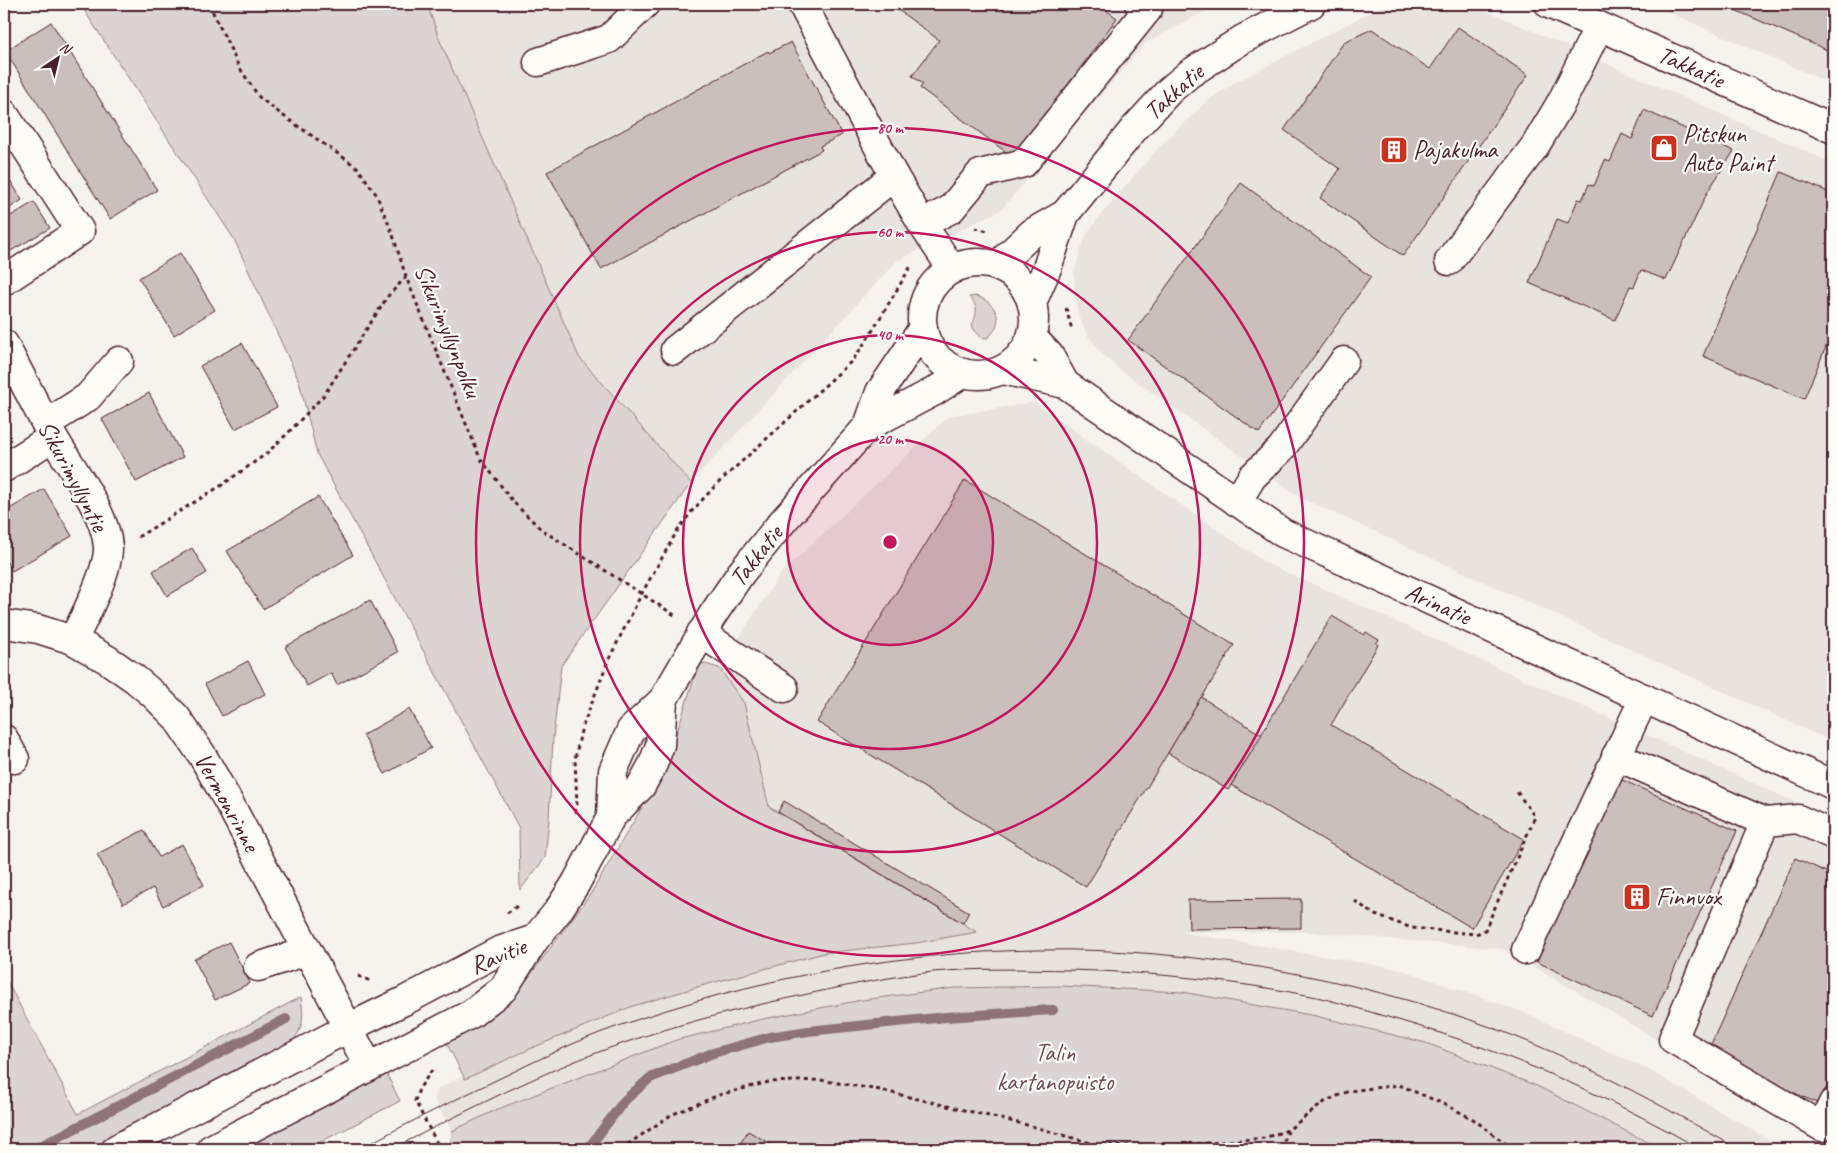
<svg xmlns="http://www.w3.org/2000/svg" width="1837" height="1153" viewBox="0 0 1837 1153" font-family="Caveat,sans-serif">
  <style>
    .built { fill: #e9e3e0 }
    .green { fill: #dcd4d2; stroke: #937a7e }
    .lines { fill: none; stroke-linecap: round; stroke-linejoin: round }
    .stream { stroke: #8e7378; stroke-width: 10 }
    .building { fill: #cbbfbe; stroke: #4a1f2b }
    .minor-casing { stroke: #4a1f2b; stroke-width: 31 }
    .path { stroke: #4a1f2b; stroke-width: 3; stroke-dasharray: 4 4; stroke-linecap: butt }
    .minor { stroke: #fdfcf7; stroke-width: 28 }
    .tram { stroke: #4a1f2b; stroke-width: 1 }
    .ring { fill: none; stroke: #c2185b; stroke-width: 2.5 }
    .labels { text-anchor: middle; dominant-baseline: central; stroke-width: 4.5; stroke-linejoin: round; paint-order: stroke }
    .street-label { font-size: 25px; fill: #4a1f2b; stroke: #fdfcf7 }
    .poi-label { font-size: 25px; fill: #4a1f2b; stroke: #fdfcf7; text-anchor: start }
    .park-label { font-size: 25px; fill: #6e4c55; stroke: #fdfcf7 }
    .centre { fill: #c2185b; stroke: #fdfcf7; stroke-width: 2.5 }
    .ring-label { font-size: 15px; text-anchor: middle; font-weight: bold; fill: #c2185b; stroke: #fdfcf7; stroke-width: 4.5; stroke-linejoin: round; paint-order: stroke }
  </style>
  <rect width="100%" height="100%" fill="#f6f3ef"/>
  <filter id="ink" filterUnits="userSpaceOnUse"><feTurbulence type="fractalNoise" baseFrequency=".02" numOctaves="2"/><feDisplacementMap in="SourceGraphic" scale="10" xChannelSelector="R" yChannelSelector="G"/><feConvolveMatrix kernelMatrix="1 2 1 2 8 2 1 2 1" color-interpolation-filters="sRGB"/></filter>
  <g filter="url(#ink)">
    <g class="built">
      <polygon points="427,4 1219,4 1146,43 1001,210 897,261 691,483 579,357 440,41"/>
      <polygon points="1386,4 1471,4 1833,163 1833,742 1299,497 1119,369 1101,353 1088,336 1079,318 1075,295 1074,273 1080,251 1087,234 1099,217 1158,148 1207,101 1234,83"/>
      <polygon points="1673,4 1833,4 1833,85 1668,12"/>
      <polygon points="1035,402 1086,439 1266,563 1833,819 1833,1149 1593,1001 1503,949 1309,932 1180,932 1400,969 1523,1012 1651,1071 1785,1149 1661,1149 1537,1086 1426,1043 1316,1016 1182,992 1061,986 954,988 862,1000 763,1019 676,1040 498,1109 452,1131 434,1099 439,1088 464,1075 466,1079 532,1048 633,1006 708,984 824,953 976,932 769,807 744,703 719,668 781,573 949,416"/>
    </g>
    <g class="green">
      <polygon points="80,4 427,4 440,41 579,357 691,483 561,666 553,738 549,819 545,858 520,890 519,828 317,454 299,381 234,239"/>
      <path d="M975 296C996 301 1007 323 987 338 979 338 975 332 972 325 977 313 979 307 969 297Z"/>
      <polygon points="702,663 719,668 744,703 769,807 977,932 916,943 824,953 708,984 633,1006 532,1048 465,1079 446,1042 504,1005 520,989 591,893 659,779 671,750 695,675"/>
      <path d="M4 976 78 1114 301 997C304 1019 304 1027 290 1045L90 1149H4Z"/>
      <polygon points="1061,986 1182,992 1316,1016 1426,1043 1537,1086 1661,1149 450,1149 452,1131 498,1109 676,1040 763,1019 862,1000 954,988"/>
      <polygon points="386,1073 400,1101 307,1149 241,1149"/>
    </g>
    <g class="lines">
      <g class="stream">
        <polyline points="590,1146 624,1101 650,1078 713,1053 770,1037 808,1031 946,1017 1053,1010"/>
        <polyline points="35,1149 286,1019"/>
      </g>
    </g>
    <g class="building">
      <polygon points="890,4 1098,4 1117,18 1014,158 920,88 923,84 912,76 939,40"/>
      <polygon points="1721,4 1833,4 1833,36 1827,50"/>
      <polygon points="51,22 157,190 110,219 5,51"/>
      <polygon points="1458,27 1528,75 1403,256 1320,198 1340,169 1284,130 1344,42 1372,29 1430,69"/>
      <polygon points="791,42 842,135 820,146 822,150 601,269 547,172 768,51 769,53"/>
      <polygon points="1644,110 1734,151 1708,191 1666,280 1641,270 1634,287 1630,286 1615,320 1529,283 1557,219 1568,223 1578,199 1582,200 1589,184 1594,186 1605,160 1610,162 1622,134 1632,139"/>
      <polygon points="4,170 22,200 4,212"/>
      <polygon points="1781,172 1833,194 1833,330 1804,399 1703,356"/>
      <polygon points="1241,183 1371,277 1259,433 1128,340"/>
      <polygon points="34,202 50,228 4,255 4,220"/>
      <polygon points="180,253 215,310 174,335 139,278"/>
      <polygon points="242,343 277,407 235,429 200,366"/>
      <polygon points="149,393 183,457 136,482 102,419"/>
      <polygon points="965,480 1234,645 1086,887 817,722"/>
      <polygon points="44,489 72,536 12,571 4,558 4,512"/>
      <polygon points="318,497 353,555 263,609 227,551"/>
      <polygon points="192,548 207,573 167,596 153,571"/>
      <polygon points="370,600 398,652 337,685 331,673 307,686 285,647"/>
      <polygon points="1332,616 1364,635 1366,632 1379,640 1376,643 1378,645 1331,725 1524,839 1472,928 1231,785"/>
      <polygon points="248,661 265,694 222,716 205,684"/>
      <polygon points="1201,697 1262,735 1228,790 1168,753"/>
      <polygon points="409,709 431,748 385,774 363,735"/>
      <polygon points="1620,779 1737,831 1653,1016 1537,962"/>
      <polygon points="784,801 969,912 963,923 778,812"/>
      <polygon points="144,830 159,857 182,844 204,885 163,906 153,888 123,904 97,854"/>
      <polygon points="1795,858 1833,875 1833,1073 1819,1104 1707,1053"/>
      <polygon points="1301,899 1301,928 1189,929 1188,900"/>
      <polygon points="229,942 250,983 215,1000 194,959"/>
      <polygon points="748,1131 779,1149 737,1149"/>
    </g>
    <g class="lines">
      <defs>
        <g id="minor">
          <polyline points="802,4 894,176 922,224 952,269"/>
          <polyline points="1549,4 1833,129"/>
          <polyline points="538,62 609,39 645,4"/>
          <polyline points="4,114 80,231 4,281"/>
          <polyline points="922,224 951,209 980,174 1024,163 1148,9 1139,4"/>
          <polyline points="1449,261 1535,146 1562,101 1599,26"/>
          <circle cx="978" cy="319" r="56"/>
          <polyline points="997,266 1032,233 1065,214"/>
          <polyline points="1032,303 1047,268 1065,214 1134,129 1169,91 1189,74 1243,39 1311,4"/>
          <polyline points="1032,337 1049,355 1065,384"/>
          <path d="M4 344C20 374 35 405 52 435 70 467 106 512 108 547 109 571 84 618 73 640"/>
          <polyline points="675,350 894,176"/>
          <polyline points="1003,370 1065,384 1283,533 1833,785"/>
          <polyline points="46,424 88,397 119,361"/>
          <polyline points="868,426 880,392 923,328"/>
          <polyline points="4,468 53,437"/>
          <polyline points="1237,502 1252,477 1281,449 1344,361"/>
          <polyline points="4,624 38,629 73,640 108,660 135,679 154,695 176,717 202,755 233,810 369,1067"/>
          <polyline points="701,633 784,688"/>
          <polyline points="4,739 15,759"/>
          <polyline points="1616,756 1765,822 1798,819 1833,835"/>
          <polyline points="611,817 613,771 631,730 663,700 712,616 741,573 783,521 868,426 935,391 963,373"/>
          <polyline points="1765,822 1673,1039 1822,1127 1833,1103"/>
          <polyline points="1526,950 1644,698"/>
          <polyline points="258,967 307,951"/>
          <polyline points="116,1149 348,1028 406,1000 499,951 535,939"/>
          <polyline points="211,1149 471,1014 503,989 535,939 558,911 576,883 611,817 641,786 653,764 660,745 663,700"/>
        </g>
      </defs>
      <use href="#minor" class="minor-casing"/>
      <g class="path">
        <polyline points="209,4 239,67 259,97 282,115 357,167 376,194 392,232 406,277 480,458 514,503 542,530 676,616"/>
        <polyline points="975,228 988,231"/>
        <polyline points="1066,308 1072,330"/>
        <polyline points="138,537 222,485 266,454 290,431 324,395 388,296 406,277"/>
        <polyline points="575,813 577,805 575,759 581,731 608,661 642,593 676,533 692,511 716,485 853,360 870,335 911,266"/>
        <polyline points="1355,901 1375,915 1412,928 1476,934 1485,930 1535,817 1517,792"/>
        <polyline points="507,913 519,905"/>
        <polyline points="358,976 371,981"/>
        <polyline points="432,1070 419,1089 415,1101 440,1149"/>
        <polyline points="621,1149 671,1115 719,1095 769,1082 820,1080 880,1090 1031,1126 1098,1145 1165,1147 1264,1138 1288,1130 1326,1101 1349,1091 1399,1085 1444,1104 1473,1119 1513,1149"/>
        <polyline points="1281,1149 1288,1131"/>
      </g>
      <use href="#minor" class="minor"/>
      <g class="tram">
        <path d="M359 1149C410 1122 462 1096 515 1071 548 1055 581 1039 616 1027 750 979 895 952 1038 950 1188 947 1355 977 1496 1029 1581 1061 1660 1104 1738 1149"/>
        <path d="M392 1149C468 1110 544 1070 624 1043 687 1021 751 1006 817 992 855 984 894 976 933 972 976 968 1026 969 1070 970 1153 972 1236 981 1317 997 1337 1002 1357 1008 1377 1014 1490 1045 1598 1090 1700 1149"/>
      </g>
    </g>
  </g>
  <circle cx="890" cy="542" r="103" fill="#c2185b" fill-opacity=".12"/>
  <g class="ring">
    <circle cx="890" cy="542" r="103"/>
    <circle cx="890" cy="542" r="207"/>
    <circle cx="890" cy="542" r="310"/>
    <circle cx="890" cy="542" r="414"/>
  </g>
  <defs>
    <symbol id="shop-square" viewBox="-11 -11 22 22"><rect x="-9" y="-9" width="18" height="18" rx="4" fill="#c8321e" stroke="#fdfcf7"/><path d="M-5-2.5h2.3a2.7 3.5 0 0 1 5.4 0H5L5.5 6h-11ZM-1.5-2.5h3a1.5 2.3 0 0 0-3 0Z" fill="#fff"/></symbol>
    <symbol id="building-square" viewBox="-11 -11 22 22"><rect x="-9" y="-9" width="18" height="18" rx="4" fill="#c8321e" stroke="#fdfcf7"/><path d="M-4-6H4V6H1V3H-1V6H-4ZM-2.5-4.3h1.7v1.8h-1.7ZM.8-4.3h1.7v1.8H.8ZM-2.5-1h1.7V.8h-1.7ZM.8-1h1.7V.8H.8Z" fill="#fff"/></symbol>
  </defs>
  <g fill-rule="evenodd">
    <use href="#shop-square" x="1648" y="132" width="32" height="32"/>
    <use href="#building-square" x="1378" y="134" width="32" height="32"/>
    <use href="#building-square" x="1621" y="881" width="32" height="32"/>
  </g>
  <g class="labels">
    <g class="street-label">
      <text transform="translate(1691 67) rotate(24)">Takkatie</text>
      <text transform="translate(1174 92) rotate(-42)">Takkatie</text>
      <text transform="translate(448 331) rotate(68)">Sikurimyllynpolku</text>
      <text transform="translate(73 476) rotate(62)">Sikurimyllyntie</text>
      <text transform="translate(756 556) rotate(-52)">Takkatie</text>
      <text transform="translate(1438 604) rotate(24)">Arinatie</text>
      <text transform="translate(227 802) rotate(61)">Vermonrinne</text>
      <text transform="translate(498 956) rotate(-22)">Ravitie</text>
    </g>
    <g class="poi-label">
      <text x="1683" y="134">Pitskun<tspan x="1683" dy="29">Auto Paint</tspan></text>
      <text x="1413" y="150">Pajakulma</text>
      <text x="1656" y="897">Finnvox</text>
    </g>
    <g class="park-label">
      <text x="1055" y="1053">Talin<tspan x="1055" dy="29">kartanopuisto</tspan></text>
    </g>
  </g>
  <circle cx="890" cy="542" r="8" class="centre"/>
  <g class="ring-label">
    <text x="890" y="133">80 m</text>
    <text x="890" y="237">60 m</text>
    <text x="890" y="340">40 m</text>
    <text x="890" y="444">20 m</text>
  </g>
  <rect width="1837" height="1153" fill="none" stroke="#fdfcf7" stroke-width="20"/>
  <rect x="10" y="10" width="1817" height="1133" fill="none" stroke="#4a1f2b" stroke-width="2" filter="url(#ink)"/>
  <g transform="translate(58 58) rotate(35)" stroke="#fdfcf7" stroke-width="4" paint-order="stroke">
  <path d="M0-4L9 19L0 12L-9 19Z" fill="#4a1f2b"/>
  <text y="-8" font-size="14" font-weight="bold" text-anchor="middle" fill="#4a1f2b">N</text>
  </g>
</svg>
